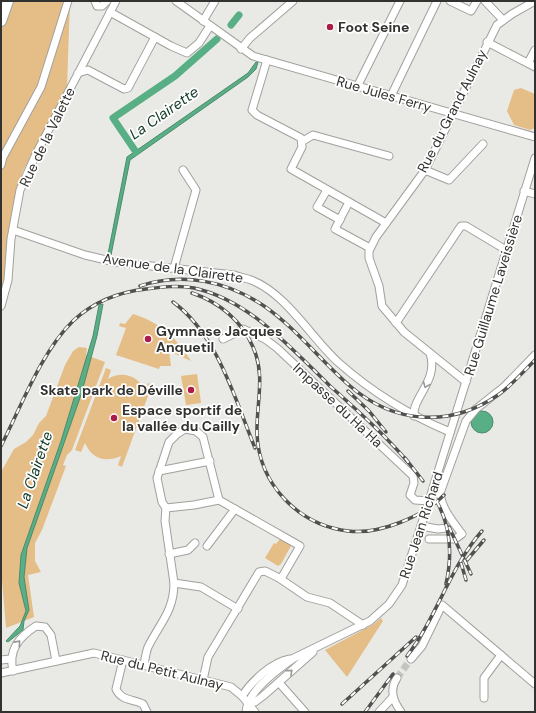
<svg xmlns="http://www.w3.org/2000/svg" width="536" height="713" viewBox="0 0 536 713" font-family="'DM Sans',sans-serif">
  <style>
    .green { fill: #e5bd87 }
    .water { fill: #58af86; stroke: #4d8a6c }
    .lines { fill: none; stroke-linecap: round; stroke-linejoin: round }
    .canal { stroke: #58af86; stroke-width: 7 }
    .minor-tunnel { stroke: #c4c5c1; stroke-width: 7; stroke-dasharray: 7 3.5; stroke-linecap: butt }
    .minor-casing { stroke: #a0a19c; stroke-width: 9 }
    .highway-casing { stroke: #a0a19c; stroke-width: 12 }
    .minor { stroke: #fff; stroke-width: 7 }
    .highway { stroke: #fff; stroke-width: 10 }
    .rail-casing { stroke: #51514f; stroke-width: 3.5 }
    .rail { stroke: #fff; stroke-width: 2; stroke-dasharray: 6; stroke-linecap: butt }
    .oneway { stroke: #989898 }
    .poi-dot { fill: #ad1b49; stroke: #fff; stroke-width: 1.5 }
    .labels { text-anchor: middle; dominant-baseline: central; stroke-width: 3.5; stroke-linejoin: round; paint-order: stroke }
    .poi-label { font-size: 14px; font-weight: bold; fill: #323230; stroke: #fff; text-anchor: start }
    .street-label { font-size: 14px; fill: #323230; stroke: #fff }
    .water-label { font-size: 15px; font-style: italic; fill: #113827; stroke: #fff }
  </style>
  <rect width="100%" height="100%" fill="#e9eae5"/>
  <g class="green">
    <polygon points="1,1 70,1 67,87 22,173 1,305"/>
    <polygon points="521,88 535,94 535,128 530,130 514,125 507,111 514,90"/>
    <path d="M133 314C158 321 178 339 191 361L169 351 171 366H160L159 369 116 355 126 328 119 326 120 323 125 324Z"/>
    <polygon points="79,347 87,348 86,355 105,362 72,450 67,455 63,465 66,466 42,530 35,543 35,561 41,572 28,575 34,617 6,628 1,568 1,472 14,449 26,442 33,435 39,423 46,416 65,365 73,351"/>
    <path d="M106 368 111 370 108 379C122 370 140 376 145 392L148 383 152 385 122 467 118 465 121 456C105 463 92 459 85 443L81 452 75 450Z"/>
    <polygon points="197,374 201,403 186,405 181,376"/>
    <polygon points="283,538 292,544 281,564 278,566 265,558 274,543 276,544 279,540"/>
    <polygon points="381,618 383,621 347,677 325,650 374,624"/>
  </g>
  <g class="water">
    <polygon points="256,62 258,62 256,69 248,77 130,160 111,255 108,254 127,157 248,73"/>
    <polygon points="103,304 97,336 81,395 27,548 24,577 29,610 24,621 23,630 8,642 6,641 20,626 26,611 19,583 21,555 61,441 93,336 99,305"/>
    <circle cx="482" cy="422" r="11"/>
  </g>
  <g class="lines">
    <g class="canal">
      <polyline points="231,25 239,15"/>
      <polyline points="136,152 113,118 175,76 217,39"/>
    </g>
    <polyline class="minor-tunnel" points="397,678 411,659"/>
    <defs>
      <g id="minor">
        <polyline points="95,1 97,6 102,6 107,1"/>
        <polyline points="176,1 253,56 535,137"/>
        <polyline points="450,1 471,11 477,1"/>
        <polyline points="485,1 503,20"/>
        <polyline points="110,12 171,46 187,53 199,43 210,26"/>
        <polyline points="203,21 215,1"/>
        <polyline points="487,42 535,67"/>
        <polyline points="241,49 250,38 293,1"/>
        <polyline points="267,60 252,110 257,115 301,138 302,147 291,169 386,223"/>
        <polyline points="528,63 535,50"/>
        <polyline points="78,73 88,70 124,89 128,88 155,37"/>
        <polyline points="357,87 400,1"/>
        <polyline points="391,96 437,1"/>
        <polyline points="303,141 313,135 389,156"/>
        <polyline points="1,165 3,157 41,87 68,1"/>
        <polyline points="425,170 449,180 483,144"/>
        <polyline points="327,190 317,207 340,220"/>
        <polyline points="524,191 535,194"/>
        <polyline points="349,202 335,229 370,248"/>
        <path d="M13 230 85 255 115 262 234 275C239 277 246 278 251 280 286 293 312 339 339 363 373 393 409 415 450 432"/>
        <polyline points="174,268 196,190 183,170"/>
        <polyline points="1,306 8,280 11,239 20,190 36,154 116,1"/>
        <polyline points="396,323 461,226 466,226 506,250"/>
        <polyline points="223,339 243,329 265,339 277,348 413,476 414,483 410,495 415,500 429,501"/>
        <polyline points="466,382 404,332 382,306 379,286 369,258 369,251 376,237 425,170 497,25 512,14 535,1"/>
        <path d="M414 416C412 397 439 381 430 353"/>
        <polyline points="159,471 210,461"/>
        <polyline points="166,508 194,505 219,500 300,546 282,577 279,578"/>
        <polyline points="421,526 438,529 447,528"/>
        <path d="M429 539H455L462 534C452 521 442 509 440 493L466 421 476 409 505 386 535 355"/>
        <polyline points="207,546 235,509"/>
        <polyline points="169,554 188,550 195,543"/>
        <polyline points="174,583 201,587 238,609"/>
        <polyline points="411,659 422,646 442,605 535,684"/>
        <polyline points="1,660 10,659"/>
        <path d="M123 660 116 689C121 701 134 699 143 704L147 712"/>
        <path d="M144 665C145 659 146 652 148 647 160 623 174 611 174 583L165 521 166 508 162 502 157 478 169 442 177 434 185 429 196 431 203 437 219 500"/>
        <path d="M13 671C8 650 19 637 36 626L45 627 51 635 56 661"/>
        <polyline points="1,673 94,653 231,687 242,696 255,712"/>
        <path d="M397 678C389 690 393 701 401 712"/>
        <polyline points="203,680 208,657 259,572 265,571 279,578 307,597 330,603 363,625"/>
        <polyline points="281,685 305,712"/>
        <path d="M242 696C252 681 272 662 290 659"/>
        <polyline points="484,698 484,678 501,655"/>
        <polyline points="248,703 255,702 263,696 313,652"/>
        <path d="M246 712C247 691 278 669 294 658L370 621 389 604 402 585 429 501 535 158"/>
        <polyline points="379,712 393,697"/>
      </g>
      <polyline id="highway" points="1,21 8,1"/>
    </defs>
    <use href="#minor" class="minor-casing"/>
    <use href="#highway" class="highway-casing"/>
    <use href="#minor" class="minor"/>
    <use href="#highway" class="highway"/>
    <defs>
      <g id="rail">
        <path d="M140 286C183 272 227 281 264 306 296 328 321 361 350 386 394 424 450 428 498 395 512 385 523 372 535 360"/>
        <path d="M192 293C219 302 242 321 253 347 266 376 256 404 257 434 259 484 298 525 348 531 378 535 423 517 444 495"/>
        <path d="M173 302C217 334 235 399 255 448"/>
        <polyline points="348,391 369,411 386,432"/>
        <path d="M1 446C21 407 41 352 73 321 93 302 119 292 146 289 162 287 178 285 194 288 249 300 291 348 330 386 357 410 384 434 408 462"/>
        <polyline points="405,458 423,481"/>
        <path d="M437 502C451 527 452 557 446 584"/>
        <polyline points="449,527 471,574"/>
        <polyline points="467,560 484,540"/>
        <polyline points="461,563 466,580"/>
        <path d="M407 656C437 617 450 567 482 531"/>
        <polyline points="342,704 416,637"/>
        <polyline points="365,712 393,674"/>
      </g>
    </defs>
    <use href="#rail" class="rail-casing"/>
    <use href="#rail" class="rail"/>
  </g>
  <defs><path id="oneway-chevron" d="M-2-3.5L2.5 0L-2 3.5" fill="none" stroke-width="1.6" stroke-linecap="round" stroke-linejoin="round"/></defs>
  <g class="oneway">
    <use href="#oneway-chevron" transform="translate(426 385) rotate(112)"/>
    <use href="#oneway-chevron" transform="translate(18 643) rotate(-48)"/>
    <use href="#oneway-chevron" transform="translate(290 672) rotate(-42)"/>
  </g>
  <g class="poi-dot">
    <circle cx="330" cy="27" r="4"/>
    <circle cx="148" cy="339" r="4"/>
    <circle cx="191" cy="390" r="4"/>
    <circle cx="114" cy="418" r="4"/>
  </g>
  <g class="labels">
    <g class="poi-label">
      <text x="338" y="27">Foot Seine</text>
      <text x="156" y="331">Gymnase Jacques<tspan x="156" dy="16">Anquetil</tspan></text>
      <text x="183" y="390" text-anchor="end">Skate park de Déville</text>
      <text x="122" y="410">Espace sportif de<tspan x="122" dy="16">la vallée du Cailly</tspan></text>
    </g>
    <g class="street-label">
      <text transform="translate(384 94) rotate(16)">Rue Jules Ferry</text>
      <text transform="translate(452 111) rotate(-63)">Rue du Grand Aulnay</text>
      <text transform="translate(47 137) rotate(-64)">Rue de la Valette</text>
      <text transform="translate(173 268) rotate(8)">Avenue de la Clairette</text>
      <text transform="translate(493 295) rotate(-73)">Rue Guillaume Laveissière</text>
      <text transform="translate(338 405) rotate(43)">Impasse du Ha Ha</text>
      <text transform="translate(421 525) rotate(-72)">Rue Jean Richard</text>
      <text transform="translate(162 670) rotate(14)">Rue du Petit Aulnay</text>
    </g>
    <g class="water-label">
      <text transform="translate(164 113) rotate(-35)">La Clairette</text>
      <text transform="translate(35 470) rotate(-71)">La Clairette</text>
    </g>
  </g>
  <rect width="536" height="713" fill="none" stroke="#323230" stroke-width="4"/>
</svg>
